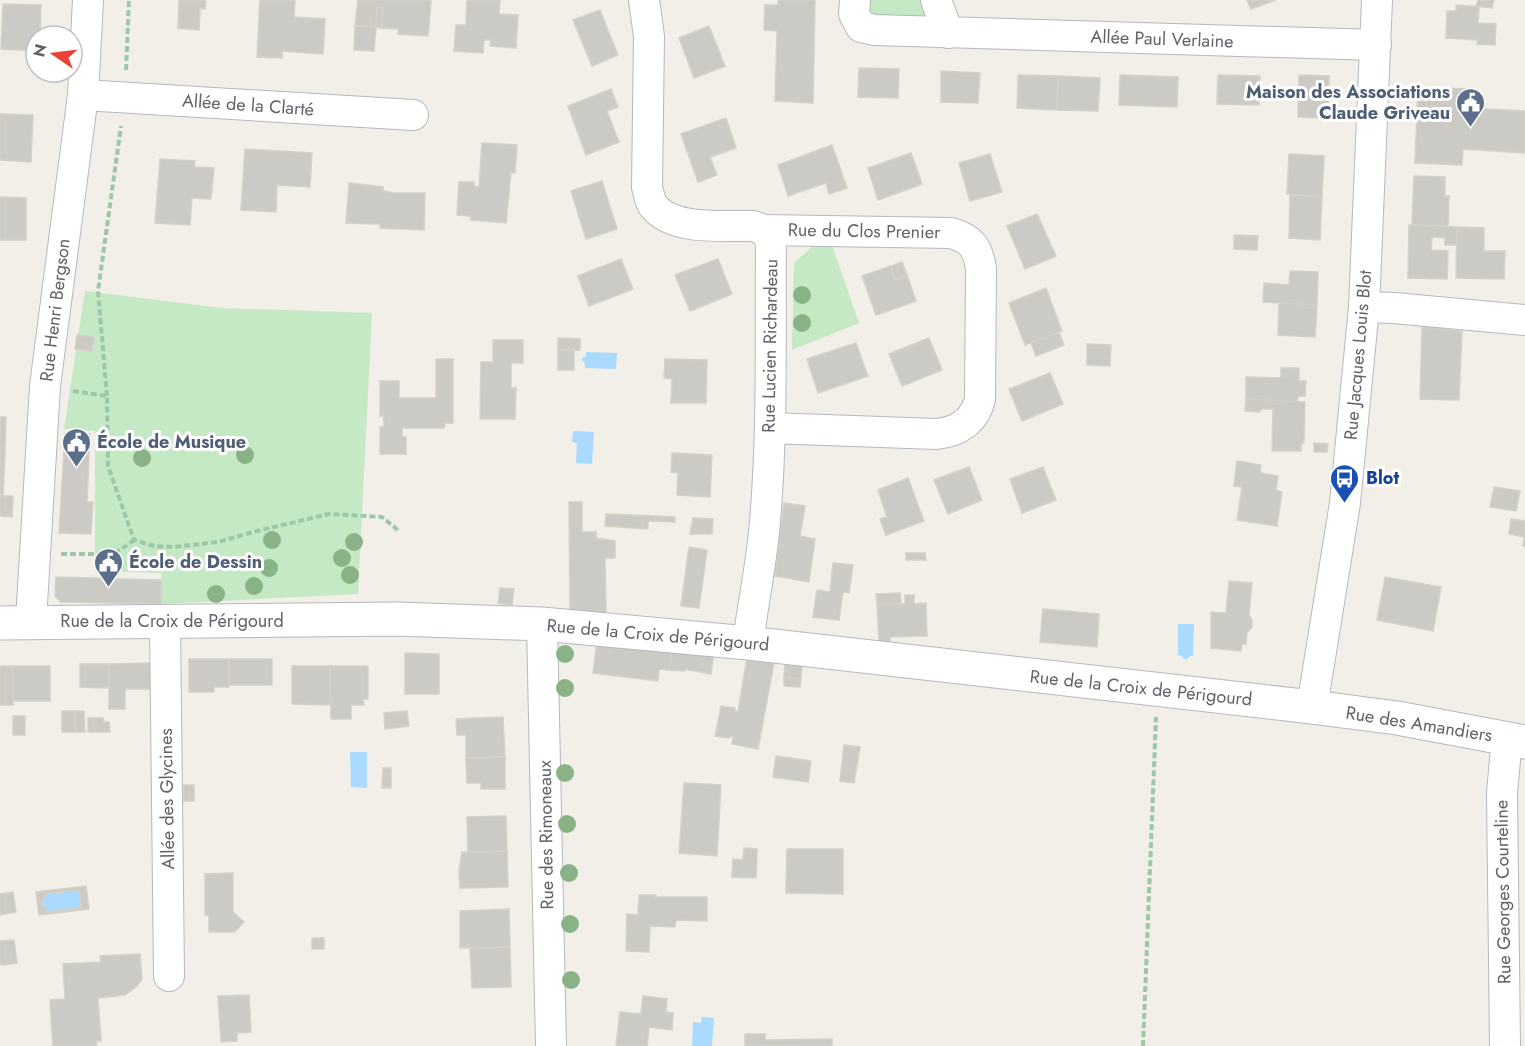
<svg xmlns="http://www.w3.org/2000/svg" width="1525" height="1046" viewBox="0 0 1525 1046" font-family="Jost,sans-serif">
  <style>
    .green { fill: #c5e8c5 }
    .water { fill: #aadaff }
    .building { fill: #cccac5; stroke: #d6d1c6; stroke-width: 1.5; fill-rule: evenodd }
    .lines { fill: none; stroke-linecap: round; stroke-linejoin: round }
    .minor-casing { stroke: #b5b8bc; stroke-width: 32 }
    .tertiary-casing { stroke: #b5b8bc; stroke-width: 35 }
    .path { stroke: #9cc7a9; stroke-width: 4; stroke-dasharray: 6 3; stroke-linecap: butt }
    .minor { stroke: #fff; stroke-width: 30 }
    .tertiary { stroke: #fff; stroke-width: 33 }
    .tree { fill: #89b387 }
    .labels { text-anchor: middle; dominant-baseline: central; stroke-width: 6; stroke-linejoin: round; paint-order: stroke }
    .street-label { font-size: 18px; fill: #5f6368; stroke: #fff }
    .service-label { font-size: 18px; font-weight: bold; fill: #4e5e75; stroke: #fff; text-anchor: start }
    .transit-label { font-size: 18px; font-weight: bold; fill: #164399; stroke: #fff; text-anchor: start }
  </style>
  <rect width="100%" height="100%" fill="#f1efe8"/>
  <g class="green">
    <polygon points="865,0 927,0 933,17 871,19"/>
    <polygon points="815,244 832,245 859,323 792,350 794,263"/>
    <polygon points="85,291 221,308 372,313 358,594 161,604 161,573 95,571 95,431 64,429"/>
  </g>
  <g class="water">
    <polygon points="586,352 617,353 616,369 585,368 585,364 581,359 586,356"/>
    <polygon points="573,431 594,432 592,464 576,463 577,443 572,442"/>
    <polygon points="1178,624 1194,624 1193,656 1190,656 1186,660 1181,656 1178,655"/>
    <polygon points="350,752 367,752 367,788 351,787"/>
    <polygon points="80,890 81,908 46,912 46,908 41,905 41,901 45,898 44,894"/>
    <polygon points="702,1017 714,1018 712,1046 692,1046 693,1022 701,1023"/>
  </g>
  <g class="building">
    <polygon points="179,0 206,0 205,9 200,8 199,30 178,28"/>
    <polygon points="260,0 295,0 294,17 325,19 323,54 282,51 282,58 257,57"/>
    <polygon points="358,0 431,0 428,36 398,34 399,29 381,28 383,8 377,7 376,27 355,26"/>
    <polygon points="467,0 500,0 499,14 518,15 516,48 490,46 491,40 484,40 483,53 454,51 456,25 466,25"/>
    <polygon points="778,0 815,0 813,103 775,101 777,31 764,30 765,5 778,5"/>
    <polygon points="1247,0 1276,0 1251,9"/>
    <polygon points="1478,0 1494,0 1492,8 1476,6"/>
    <polygon points="3,4 41,5 40,36 36,36 36,51 1,49"/>
    <polygon points="1456,5 1479,7 1478,23 1496,24 1495,45 1477,44 1478,40 1446,38 1447,11 1456,11"/>
    <polygon points="377,7 383,8 381,28 376,27"/>
    <polygon points="600,10 618,55 592,66 573,20"/>
    <polygon points="355,26 376,27 374,51 354,50"/>
    <polygon points="709,26 725,66 694,78 679,38"/>
    <polygon points="859,68 899,69 898,98 858,97"/>
    <polygon points="941,71 980,73 978,103 941,102"/>
    <polygon points="1018,75 1058,76 1057,110 1017,108"/>
    <polygon points="1120,75 1178,77 1177,107 1119,105"/>
    <polygon points="1218,75 1260,76 1259,105 1217,104"/>
    <polygon points="1299,75 1329,76 1328,118 1298,117"/>
    <polygon points="1058,76 1100,78 1098,111 1057,110"/>
    <polygon points="1418,87 1467,89 1466,108 1525,111 1525,153 1463,149 1462,165 1415,163"/>
    <polygon points="611,89 618,107 607,111 619,142 586,155 568,106"/>
    <polygon points="0,114 33,115 31,162 0,160"/>
    <polygon points="726,118 736,148 710,157 717,175 698,182 681,134"/>
    <polygon points="482,143 517,145 515,173 511,172 506,223 471,220 471,216 457,215 459,182 474,182 474,186 479,187"/>
    <polygon points="832,145 847,188 829,194 826,183 788,196 778,165"/>
    <polygon points="245,149 312,153 310,187 277,185 276,212 241,210"/>
    <polygon points="911,153 922,184 878,200 868,168"/>
    <polygon points="990,154 1002,192 970,201 959,163"/>
    <polygon points="1289,154 1324,156 1322,196 1287,194"/>
    <polygon points="160,159 195,161 194,167 214,168 211,199 192,198 190,225 155,223"/>
    <polygon points="1414,176 1445,177 1445,196 1449,196 1448,226 1412,225"/>
    <polygon points="602,181 617,229 586,239 571,191"/>
    <polygon points="349,183 383,187 383,191 394,193 425,193 424,230 380,228 380,224 346,223"/>
    <polygon points="1290,195 1322,196 1320,240 1289,238"/>
    <polygon points="0,197 26,198 26,240 0,240"/>
    <polygon points="1037,214 1056,256 1025,269 1007,226"/>
    <polygon points="1409,225 1457,227 1457,245 1445,245 1445,238 1432,237 1431,250 1448,251 1447,279 1408,278"/>
    <polygon points="1457,227 1484,228 1484,251 1505,251 1504,279 1456,278"/>
    <polygon points="1234,235 1258,236 1257,250 1234,249"/>
    <polygon points="621,259 633,289 589,306 578,276"/>
    <polygon points="718,259 732,294 690,311 675,275"/>
    <polygon points="902,262 907,275 895,280 891,266"/>
    <polygon points="891,266 895,280 907,275 916,301 876,315 862,276"/>
    <polygon points="1290,271 1318,272 1317,305 1263,302 1264,283 1289,285"/>
    <polygon points="1046,288 1062,331 1025,345 1009,303"/>
    <polygon points="1279,303 1317,305 1315,337 1278,335"/>
    <polygon points="1422,327 1462,331 1459,400 1420,399"/>
    <polygon points="1059,332 1064,345 1036,356 1031,343"/>
    <polygon points="77,335 94,337 92,351 75,349"/>
    <polygon points="558,338 580,339 580,350 558,350"/>
    <polygon points="929,338 942,370 902,386 889,354"/>
    <polygon points="493,340 523,340 523,363 511,363 511,388 516,388 515,419 480,419 481,362 493,362"/>
    <polygon points="856,343 868,376 818,393 807,359"/>
    <polygon points="1087,344 1111,345 1110,366 1087,365"/>
    <rect x="558" y="350" width="16" height="20"/>
    <polygon points="436,359 453,359 453,423 445,423 444,428 402,428 402,437 406,437 406,454 380,454 380,427 384,426 384,416 380,416 380,381 399,381 399,398 436,398"/>
    <polygon points="665,359 707,360 706,403 671,403 672,379 664,378"/>
    <polygon points="1281,368 1299,368 1299,381 1306,381 1305,396 1298,396 1297,402 1246,399 1246,377 1281,378"/>
    <polygon points="1050,373 1063,404 1022,421 1009,389"/>
    <polygon points="1246,399 1305,402 1304,443 1301,443 1301,451 1272,451 1273,409 1262,409 1259,412 1245,411"/>
    <polygon points="0,417 6,417 5,449 0,448"/>
    <polygon points="65,433 90,434 87,502 93,502 91,534 59,533"/>
    <polygon points="1314,443 1328,444 1327,452 1314,452"/>
    <polygon points="0,448 5,449 3,496 0,496"/>
    <polygon points="672,453 712,455 710,497 677,495 678,473 671,472"/>
    <polygon points="1237,461 1261,465 1260,473 1278,476 1276,490 1282,492 1277,526 1237,520 1242,487 1234,486"/>
    <polygon points="969,467 982,500 948,514 934,480"/>
    <polygon points="1043,467 1056,500 1022,513 1010,479"/>
    <polygon points="908,478 924,521 886,535 880,519 887,517 878,490"/>
    <polygon points="1494,487 1520,491 1516,511 1490,507"/>
    <polygon points="0,496 13,496 12,517 0,516"/>
    <polygon points="569,502 582,502 582,532 596,532 596,538 615,541 615,558 605,558 606,616 570,612"/>
    <polygon points="784,503 805,506 800,536 815,539 809,582 775,576"/>
    <polygon points="606,514 656,516 655,521 648,521 648,529 605,526"/>
    <polygon points="656,516 675,517 675,522 655,521"/>
    <polygon points="693,518 713,519 712,534 690,534"/>
    <polygon points="1511,519 1525,521 1525,546 1523,546 1524,537 1509,534"/>
    <polygon points="689,547 707,550 699,608 681,606"/>
    <polygon points="906,553 925,553 926,560 906,560"/>
    <polygon points="833,563 853,565 849,593 843,592 839,620 813,617 817,590 830,592"/>
    <polygon points="56,577 161,580 161,604 61,602 55,596"/>
    <polygon points="1385,577 1441,587 1433,631 1377,620"/>
    <polygon points="1229,581 1252,583 1249,615 1252,620 1252,628 1247,632 1246,644 1242,644 1241,651 1211,648 1211,612 1226,613"/>
    <polygon points="500,588 514,589 512,605 498,603"/>
    <polygon points="900,593 901,604 877,604 876,594"/>
    <polygon points="905,595 914,595 914,604 926,603 927,636 890,637 890,642 879,642 877,604 905,604"/>
    <polygon points="1043,609 1099,614 1097,647 1040,642"/>
    <polygon points="597,642 673,645 669,670 659,669 658,681 593,673"/>
    <polygon points="673,645 714,652 711,674 685,669 685,671 669,670"/>
    <polygon points="405,653 439,654 439,694 405,694"/>
    <polygon points="747,658 774,663 758,749 732,744 733,737 730,736 730,738 715,736 721,706 735,708 735,711 738,712"/>
    <polygon points="189,659 229,659 229,687 214,687 214,692 189,692"/>
    <rect x="229" y="659" width="43" height="26"/>
    <polygon points="157,663 157,689 125,689 125,709 109,709 109,664"/>
    <polygon points="80,664 109,664 109,688 80,687"/>
    <polygon points="785,664 802,666 801,679 784,678"/>
    <rect x="0" y="666" width="13" height="39"/>
    <rect x="13" y="666" width="37" height="35"/>
    <polygon points="292,666 330,666 331,705 292,704"/>
    <polygon points="330,666 368,666 368,699 363,699 364,705 351,705 351,719 331,719"/>
    <polygon points="784,678 801,679 800,687 784,686"/>
    <rect x="62" y="711" width="13" height="21"/>
    <polygon points="75,711 84,711 85,732 75,732"/>
    <polygon points="407,711 409,726 385,729 384,713"/>
    <rect x="13" y="716" width="12" height="19"/>
    <polygon points="503,717 505,757 466,758 466,735 457,735 456,719"/>
    <polygon points="88,718 103,718 104,722 109,722 110,732 88,732"/>
    <polygon points="844,745 860,747 854,783 840,781"/>
    <polygon points="776,756 811,761 808,782 773,777"/>
    <polygon points="505,757 505,789 481,789 481,783 467,783 466,758"/>
    <polygon points="383,768 391,768 391,788 382,788"/>
    <polygon points="684,783 721,785 717,856 679,853"/>
    <rect x="184" y="785" width="10" height="16"/>
    <polygon points="506,816 507,851 468,852 467,817"/>
    <polygon points="744,848 757,849 756,878 732,877 733,859 743,860"/>
    <polygon points="787,849 843,849 843,894 786,893"/>
    <polygon points="507,851 508,887 460,888 459,871 462,852"/>
    <polygon points="233,873 233,912 244,922 234,932 209,932 209,915 205,915 205,874"/>
    <path d="M86 886 89 909 39 915 36 892ZM80 890 81 908 46 912V908L41 905V901L45 898 44 894Z"/>
    <polygon points="13,892 16,912 0,915 0,894"/>
    <polygon points="639,895 656,895 655,897 707,897 707,921 676,920 675,927 650,926 649,952 626,951 627,914 638,915"/>
    <polygon points="509,909 510,947 460,948 460,911"/>
    <rect x="312" y="938" width="12" height="11"/>
    <polygon points="14,940 17,963 0,965 0,941"/>
    <polygon points="510,947 511,987 472,988 470,948"/>
    <polygon points="140,954 142,979 137,986 125,995 98,998 101,1041 96,1041 97,1046 53,1046 50,1000 65,999 63,964 101,962 100,956"/>
    <polygon points="249,995 251,1032 237,1033 237,1041 221,1042 218,996"/>
    <polygon points="643,996 667,999 666,1012 673,1013 672,1030 649,1027 647,1046 616,1046 620,1012 641,1014"/>
    <polygon points="745,1034 765,1034 765,1040 832,1039 832,1046 745,1046"/>
  </g>
  <g class="lines">
    <defs>
      <g id="minor">
        <path d="M644 0 649 36 647 187C649 194 650 203 655 208 676 231 724 225 753 226L764 230 771 241C770 334 773 428 765 521 762 562 753 602 748 643"/>
        <polyline points="855,0 854,14 861,27 875,30 1376,45"/>
        <polyline points="936,0 948,33"/>
        <polyline points="83,95 413,115"/>
        <path d="M764 230 951 233C972 239 978 248 981 269L980 399C975 421 958 432 936 434L770 428"/>
        <polyline points="1364,307 1394,308 1525,320"/>
        <polyline points="31,621 45,386 83,95 88,0"/>
        <polyline points="165,622 169,976"/>
        <polyline points="542,624 551,1046"/>
        <polyline points="1312,707 1345,503 1364,307 1377,0"/>
        <polyline points="1505,1046 1502,792 1507,739"/>
      </g>
      <polyline id="tertiary" points="0,623 397,619 542,624 748,643 1312,707 1397,718 1525,742"/>
    </defs>
    <use href="#minor" class="minor-casing"/>
    <use href="#tertiary" class="tertiary-casing"/>
    <g class="path">
      <polyline points="126,70 129,0"/>
      <polyline points="73,391 107,396 108,466 134,540 154,546 174,547 218,542 253,532 329,514 382,517 398,530"/>
      <polyline points="107,396 98,291 121,126"/>
      <polyline points="61,554 114,554 134,540"/>
      <polyline points="1143,1046 1156,717"/>
    </g>
    <use href="#minor" class="minor"/>
    <use href="#tertiary" class="tertiary"/>
  </g>
  <g class="tree">
    <circle cx="802" cy="295" r="9"/>
    <circle cx="802" cy="323" r="9"/>
    <circle cx="245" cy="455" r="9"/>
    <circle cx="142" cy="458" r="9"/>
    <circle cx="272" cy="540" r="9"/>
    <circle cx="354" cy="542" r="9"/>
    <circle cx="342" cy="558" r="9"/>
    <circle cx="269" cy="568" r="9"/>
    <circle cx="350" cy="575" r="9"/>
    <circle cx="254" cy="586" r="9"/>
    <circle cx="216" cy="594" r="9"/>
    <circle cx="565" cy="654" r="9"/>
    <circle cx="565" cy="688" r="9"/>
    <circle cx="565" cy="773" r="9"/>
    <circle cx="567" cy="824" r="9"/>
    <circle cx="569" cy="873" r="9"/>
    <circle cx="570" cy="924" r="9"/>
    <circle cx="571" cy="980" r="9"/>
  </g>
  <defs>
    <symbol id="civic-pin" viewBox="-11 -11 22 30"><path d="M0 17L-7.5 6A9.5 9.5 0 1 1 7.5 6Z" fill="#5c6f8a" stroke="#fff"/><path d="M-.6-6.5H3V-4.5H.6V-3L4-1V1h2V6H-6V1h2V-1L-.6-3ZM-1.2 2.5V6h2.4V2.5Z" fill="#fff"/></symbol>
    <symbol id="bus-pin" viewBox="-11 -11 22 30"><path d="M0 17L-7.5 6A9.5 9.5 0 1 1 7.5 6Z" fill="#1a4fb4" stroke="#fff"/><path d="M-5-6H5V4H4V6H2V4H-2V6H-4V4H-5ZM-3.5-4V0h7V-4ZM-3.5 1.2v1.5H-2V1.2ZM2 1.2v1.5H3.5V1.2Z" fill="#fff"/></symbol>
  </defs>
  <g fill-rule="evenodd">
    <use href="#civic-pin" x="1454" y="86" width="33" height="45"/>
    <use href="#civic-pin" x="60" y="426" width="33" height="45"/>
    <use href="#bus-pin" x="1328" y="462" width="33" height="45"/>
    <use href="#civic-pin" x="92" y="546" width="33" height="45"/>
  </g>
  <g class="labels">
    <g class="street-label">
      <text transform="translate(1162 39) rotate(2)">Allée Paul Verlaine</text>
      <text transform="translate(248 105) rotate(4)">Allée de la Clarté</text>
      <text transform="translate(864 231) rotate(1)">Rue du Clos Prenier</text>
      <text transform="translate(55 310) rotate(-83)">Rue Henri Bergson</text>
      <text transform="translate(770 346) rotate(-89)">Rue Lucien Richardeau</text>
      <text transform="translate(1358 355) rotate(-85)">Rue Jacques Louis Blot</text>
      <text x="172" y="621">Rue de la Croix de Périgourd</text>
      <text transform="translate(658 635) rotate(5)">Rue de la Croix de Périgourd</text>
      <text transform="translate(1141 688) rotate(6)">Rue de la Croix de Périgourd</text>
      <text transform="translate(1419 724) rotate(9)">Rue des Amandiers</text>
      <text transform="translate(167 799) rotate(-91)">Allée des Glycines</text>
      <text transform="translate(546 835) rotate(-91)">Rue des Rimoneaux</text>
      <text transform="translate(1503 892) rotate(-91)">Rue Georges Courteline</text>
    </g>
    <g class="service-label">
      <text x="1450" y="92" text-anchor="end">Maison des Associations<tspan x="1450" dy="21">Claude Griveau</tspan></text>
      <text x="97" y="442">École de Musique</text>
      <text x="129" y="562">École de Dessin</text>
    </g>
    <g class="transit-label">
      <text x="1366" y="478">Blot</text>
    </g>
  </g>
  <g transform="translate(54 54) rotate(284)"><circle r="28" fill="#ffffff" stroke="#bfc1c3" stroke-width="1.5"/>
  <path d="M0-4.5L10 22L0 15L-10 22Z" fill="#ea4335"/>
  <text y="-9" font-size="16" font-weight="bold" text-anchor="middle" fill="#5f6368">N</text>
  </g>
</svg>
